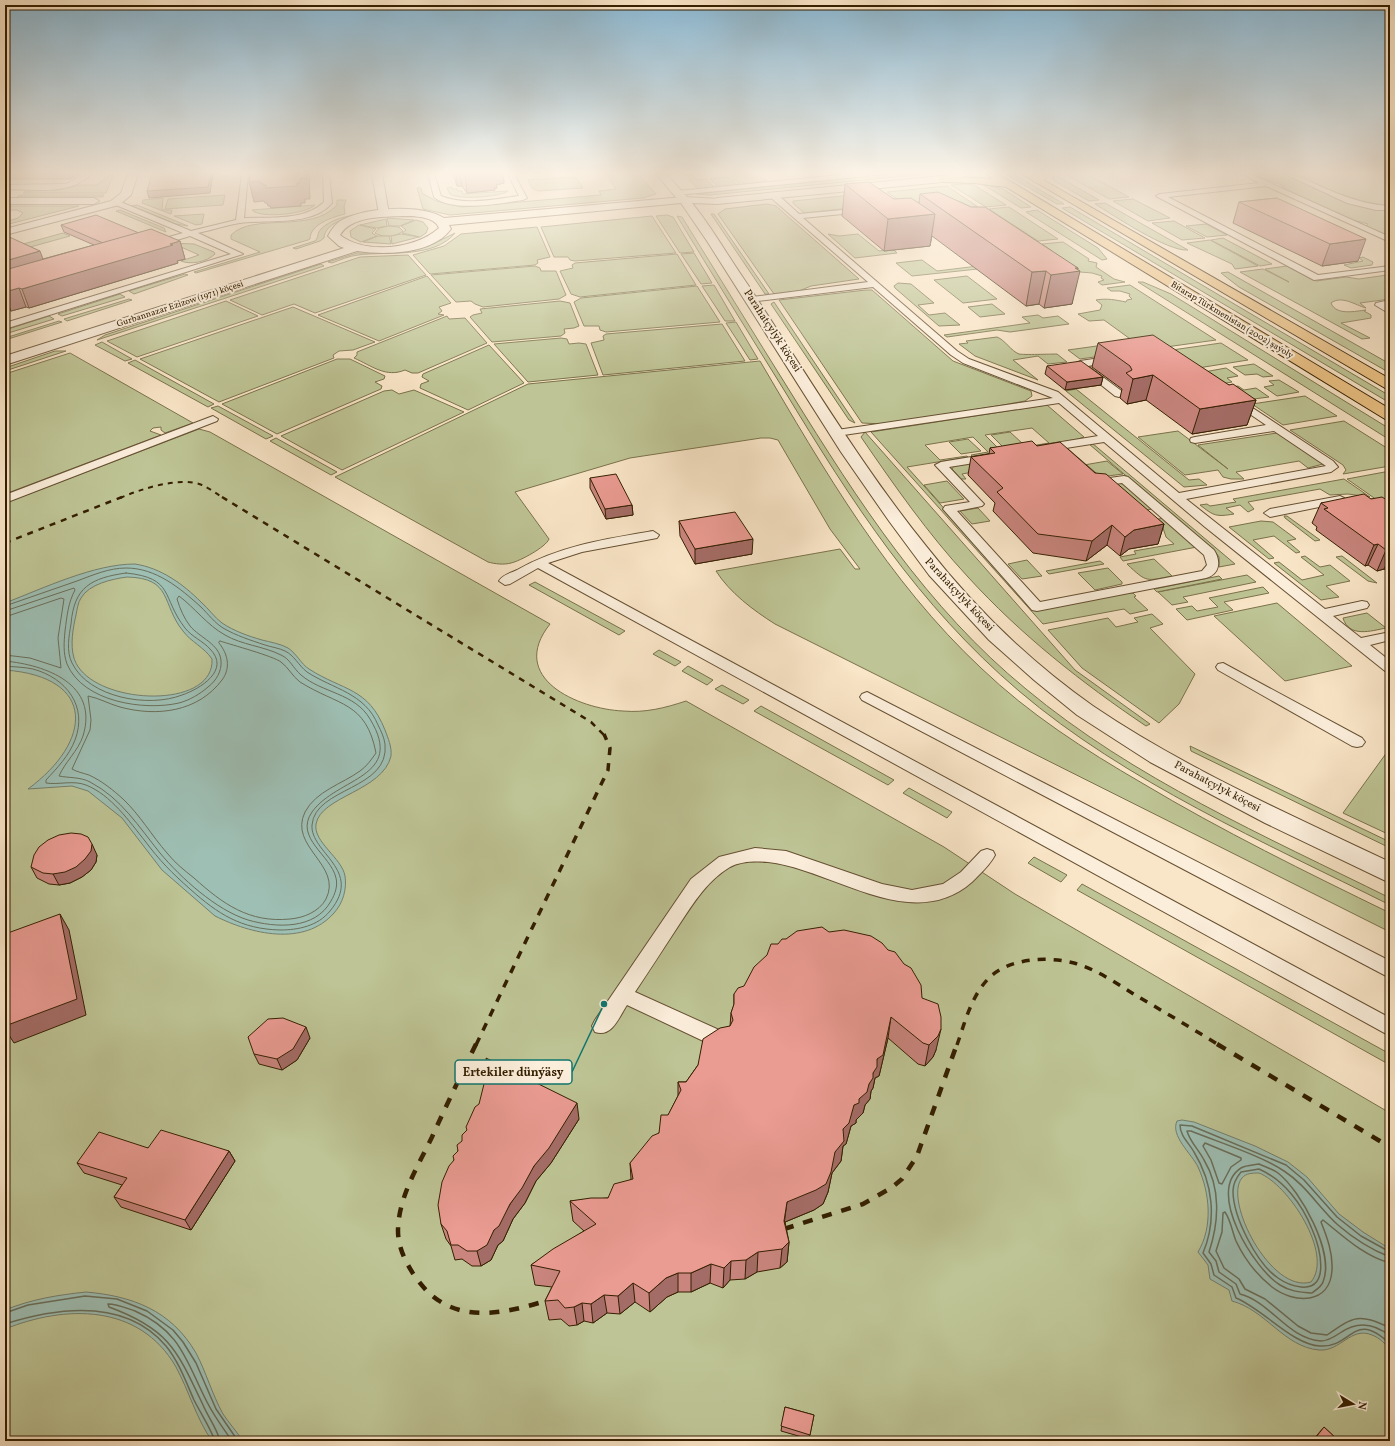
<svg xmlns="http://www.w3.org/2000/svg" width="1395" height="1446" viewBox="0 0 1395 1446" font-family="Vollkorn,serif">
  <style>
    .green { fill: #bec495; stroke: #7a724a }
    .water { fill: #9ebfb4; stroke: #747f6c; fill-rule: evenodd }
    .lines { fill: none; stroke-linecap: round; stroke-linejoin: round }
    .shore-far1 { stroke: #6a6f5a; stroke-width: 1 }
    .shore { stroke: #6a6f5a; stroke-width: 1.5 }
    .service-casing { stroke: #665032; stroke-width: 2 }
    .minor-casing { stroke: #665032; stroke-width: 2 }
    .tertiary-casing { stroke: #665032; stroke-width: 2 }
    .primary-casing { stroke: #351f00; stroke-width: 2 }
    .service { fill: #fbeedb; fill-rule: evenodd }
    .minor { fill: #fbeedb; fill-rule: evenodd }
    .tertiary { fill: #fbeedb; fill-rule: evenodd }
    .primary { fill: #ecc284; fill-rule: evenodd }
    .rail-far3 { stroke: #351f00; stroke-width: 2; stroke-dasharray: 5 5; stroke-linecap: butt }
    .rail-far2 { stroke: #351f00; stroke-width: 2.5; stroke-dasharray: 6 6; stroke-linecap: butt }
    .rail-far1 { stroke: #351f00; stroke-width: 3.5; stroke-dasharray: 8 8; stroke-linecap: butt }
    .rail { stroke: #351f00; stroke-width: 4.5; stroke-dasharray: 10 10; stroke-linecap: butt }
    .wall { fill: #c9857e; stroke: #351f00 }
    .shaded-wall { fill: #a46c66; stroke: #351f00 }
    .building { fill: #ea9b92; stroke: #351f00 }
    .labels { text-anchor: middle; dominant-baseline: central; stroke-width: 4; stroke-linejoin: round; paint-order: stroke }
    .far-street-label { font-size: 9px; fill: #351f00; stroke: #fbeedb }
    .street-label { font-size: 11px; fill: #351f00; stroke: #fbeedb }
    .leader { fill: none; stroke: #0f766e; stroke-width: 1.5 }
    .callout-dot { fill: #0f766e; stroke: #fbeedb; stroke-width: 1.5 }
    .callout { fill: #fbeedb; stroke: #0f766e; stroke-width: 1.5 }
    .callout-label { font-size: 12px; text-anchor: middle; font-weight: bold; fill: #351f00 }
  </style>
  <rect width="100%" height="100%" fill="#f9e5c7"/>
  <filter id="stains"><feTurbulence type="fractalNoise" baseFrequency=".005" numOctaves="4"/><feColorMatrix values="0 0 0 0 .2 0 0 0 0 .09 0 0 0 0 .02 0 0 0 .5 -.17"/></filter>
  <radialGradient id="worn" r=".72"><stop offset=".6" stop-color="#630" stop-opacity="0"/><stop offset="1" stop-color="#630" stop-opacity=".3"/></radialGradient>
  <g class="green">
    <polygon points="111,174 114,174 106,193 23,193 26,191 56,190 82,185 97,185"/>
    <polygon points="606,174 638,174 656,194 643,198 450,215 423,209 417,188 421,188 422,193 436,201 462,207 601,195 599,191 616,189"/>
    <polygon points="684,174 691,174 697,180 706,179 714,187 698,189"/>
    <polygon points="728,174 756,174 767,181 740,185"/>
    <polygon points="889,174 926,174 710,195 696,194"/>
    <polygon points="1005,174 1013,174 1064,204 1057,204"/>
    <polygon points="1052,174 1054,174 1099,200 1089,201 1056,182 1053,179"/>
    <polygon points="1065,174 1089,174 1087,174 1129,197 1109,199"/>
    <path d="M1250 174H1390V237L1366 226 1368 224 1353 220 1283 188 1282 187 1284 186C1273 181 1262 179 1250 174Z"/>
    <polygon points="576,177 583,188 538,191 532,188 528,180"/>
    <polygon points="728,177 737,185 718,187 710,179"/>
    <polygon points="963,184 974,185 1006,205 986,207 951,185"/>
    <polygon points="982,184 1003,189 1031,207 1021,208"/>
    <polygon points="947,186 978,207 971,207 961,202 953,200 903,203 887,192"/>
    <path d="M452 187V189H457L458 191H462L463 194 508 191C500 197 458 200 450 194L447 188Z"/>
    <polygon points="882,192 897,203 804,213 793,203 793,201"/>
    <polygon points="20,195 104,195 103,197 17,197"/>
    <polygon points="225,195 223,205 165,209 168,199"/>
    <polygon points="163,198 162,210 172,210 171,214 142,203 143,200"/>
    <polygon points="1133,199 1170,218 1148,221 1113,201"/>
    <path d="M337 200H346L344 206 345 214C333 217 310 224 310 239L308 240 196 273 194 272 260 252 231 239V235C254 212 311 234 337 205Z"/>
    <path d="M1105 203 1188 250C1168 252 1113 215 1095 204Z"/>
    <polygon points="767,204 776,206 859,279 811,286 799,291 774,294 718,214 725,209"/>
    <polygon points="137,205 188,226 176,224 132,206"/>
    <path d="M315 205C307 214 260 219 252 210Z"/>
    <polygon points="5,206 79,206 5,225 5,222 18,218 23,213 17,210 5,210"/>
    <polygon points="1009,207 1058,239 1038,241 989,209"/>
    <polygon points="1070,207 1390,396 1390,403 1062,208"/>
    <polygon points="120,210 164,228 166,232 116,211"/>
    <polygon points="1037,210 1098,248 1107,259 1102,260 1026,212"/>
    <polygon points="204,214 202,224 196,225 174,216"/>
    <polygon points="711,214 714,214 769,294 765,294"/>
    <path d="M357 215C345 219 325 223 324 238L320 241 296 249 293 248 315 241C319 237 317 233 321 229 330 220 345 216 357 215Z"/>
    <polygon points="667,215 673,217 694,252 680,253 656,216"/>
    <polygon points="652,216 676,253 575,261 570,260 568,257 554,257 541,227"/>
    <path d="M677 216 682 217C718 275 754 334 791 393 858 501 927 608 1026 689 1134 779 1265 836 1390 898V905C1264 842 1126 782 1019 691 918 605 852 502 784 390 748 332 712 274 677 216Z"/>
    <polygon points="387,218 414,220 400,226 389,226"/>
    <polygon points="386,219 387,226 377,228 360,225"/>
    <polygon points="416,220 423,222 428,228 426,233 420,237 402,233 406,230 401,226"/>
    <polygon points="1174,221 1205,238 1182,240 1152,223"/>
    <polygon points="1206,224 1227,235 1207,237 1186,226"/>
    <polygon points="359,225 376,229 372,233 377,236 361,242 351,237 350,231"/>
    <path d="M389 226 399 227 403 231C396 237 382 238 375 233L379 228Z"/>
    <polygon points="537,227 550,257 537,260 538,263 535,265 430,274 413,255 444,246 461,234"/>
    <polygon points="63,233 70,236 5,254 5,249"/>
    <path d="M455 233C434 259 387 251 358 255 349 256 340 260 332 263L328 262 357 253H391L415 249 435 243Z"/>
    <polygon points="401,234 419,237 392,244 391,236"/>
    <polygon points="828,234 839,236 858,234 879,251 893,249 897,253 855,258"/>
    <polygon points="378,236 389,236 391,244 363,242"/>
    <polygon points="1223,238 1272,264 1260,266 1211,240"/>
    <polygon points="1210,240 1258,266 1235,269 1232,264 1187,243"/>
    <polygon points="1063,242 1089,259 1088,261 1097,263 1096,267 1114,279 1125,282 1102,285 1098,282 1104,280 1101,278 1102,276 1092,273 1080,272 1074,275 978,269 912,276 896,263 922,260 937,271 978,266 1052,251 1042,244"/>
    <path d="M172 243 194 244 214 252 215 254C207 262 190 265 181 261L199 255Z"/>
    <polygon points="694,253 712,283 701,284 681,254"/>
    <polygon points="677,254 696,285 580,297 571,294 560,271 573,268 572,265 575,263"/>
    <polygon points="408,255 426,275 315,313 294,304 262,315 230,300 360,257"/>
    <polygon points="1363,257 1373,262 1372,265 1351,268 1344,265 1363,261 1359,258"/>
    <polygon points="321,264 324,266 97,340 105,335"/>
    <polygon points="535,266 540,268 541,271 556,271 566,295 559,299 483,307 475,304 471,301 456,302 431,275"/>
    <path d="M1287 266 1316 281 1346 277 1359 279 1387 275 1390 277 1389 283 1390 299 1360 303 1366 308C1355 305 1342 295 1331 303 1336 316 1356 311 1366 310L1364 311 1371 315V318L1341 323 1370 338 1362 339 1240 272 1263 269 1289 282 1265 269Z"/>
    <polygon points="1228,272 1390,364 1390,373 1239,287 1221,273"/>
    <polygon points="185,274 188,275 134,294 129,291"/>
    <polygon points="427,276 451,303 439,307 442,311 438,314 444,315 379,341 318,315"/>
    <polygon points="967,276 997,299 963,303 934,280"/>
    <polygon points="1138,282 1143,282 1171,294 1390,429 1390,440"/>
    <polygon points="898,283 911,284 934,303 918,305 929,315 945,313 960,325 939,326 895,288 894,286"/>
    <polygon points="714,285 735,321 725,321 702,286"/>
    <path d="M1130 285 1216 340 1080 359 1068 350 1133 341 1104 320 1089 321 1078 314 1100 310 1102 305 1096 300C1107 298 1116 300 1126 302L1127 300 1132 299 1129 296 1130 294 1120 291H1111L1107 288Z"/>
    <polygon points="697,286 720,322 606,332 600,330 599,326 584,326 574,302 581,298"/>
    <polygon points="866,290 872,290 953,361 1031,391 1032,396 1025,401 1003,405 884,424 862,423 779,300"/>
    <polygon points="120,294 125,297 62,316 58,314"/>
    <polygon points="129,299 132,300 67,321 64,319"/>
    <polygon points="226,301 258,316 137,357 107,341"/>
    <polygon points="560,301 570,303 579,326 574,328 564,329 565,333 561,336 492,342 470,317 473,315 482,313 480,309"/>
    <polygon points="774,302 855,423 849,420 771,304"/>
    <polygon points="992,304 1005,314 980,317 968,307"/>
    <polygon points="293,307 375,342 353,350 339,351 333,355 334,358 219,402 140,359"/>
    <polygon points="1038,315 1043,318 1058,316 1069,324 1010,332 997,330 947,337 944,335 1030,323 1022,317"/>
    <polygon points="49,316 54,319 5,334 5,330"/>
    <path d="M447 316 449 319 465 318 487 343 418 373H412L405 370C386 378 372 366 354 358L357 355V352Z"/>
    <polygon points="59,321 62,322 5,340 5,338"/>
    <polygon points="736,322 758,359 750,360 726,323"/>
    <polygon points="722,324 745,361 603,375 591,343 604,340 603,336 606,334"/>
    <path d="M997 337C1005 340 1011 351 1019 354 1023 355 1052 354 1057 354L1067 362 1048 364 1038 356 1013 360 1038 380 975 356 959 344 968 343 966 341Z"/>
    <polygon points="561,338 567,339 569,344 579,343 586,344 598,375 528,382 494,344"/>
    <polygon points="102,342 132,359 125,361 95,345"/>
    <polygon points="1221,343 1248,360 1198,368 1172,350"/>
    <polygon points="489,345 524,383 468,410 420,388 421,384 429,381 422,377 423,374"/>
    <polygon points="55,351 66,351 5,371 5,368"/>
    <polygon points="70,353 193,423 165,433 161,430 161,427 153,428 150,431 161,435 5,494 5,374"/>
    <polygon points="337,359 350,359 385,376 384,379 375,382 382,386 381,389 277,434 222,404"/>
    <polygon points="135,360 214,404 208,407 128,363"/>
    <path d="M760 361C824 470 888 581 981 668 1029 714 1085 750 1142 783 1222 831 1306 872 1390 913V932L775 624C753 610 730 593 716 571L840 549 855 569H860L830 529 778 440 770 438H761L630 458 515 492 549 539C546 547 520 561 511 563 504 565 495 564 488 562L335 477 528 384Z"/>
    <polygon points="1254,364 1273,376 1263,377 1257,374 1245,375 1233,367"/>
    <polygon points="1226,368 1238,376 1227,378 1232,382 1221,384 1204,372"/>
    <polygon points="1279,380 1299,392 1277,396 1264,387 1274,385 1269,381"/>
    <polygon points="1238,386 1244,390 1256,388 1269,397 1246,400 1227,388"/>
    <polygon points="1076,389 1189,480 1199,479 1207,485 1184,487 1066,391"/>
    <polygon points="392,390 399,394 414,390 464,412 342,470 281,436 384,391"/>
    <polygon points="1305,396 1337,416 1283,425 1252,404"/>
    <polygon points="1047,405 1084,437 1078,439 1027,448 1025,447 1049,443 1032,428 985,435 1000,450 1022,449 973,457 971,455 988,452 973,437 925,445 940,460 967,456 968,457 907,467 1035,610 1125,593 1133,593 1136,596 1134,597 1148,610 1130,614 1124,609 1043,624 871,432"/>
    <polygon points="218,406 273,436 266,439 211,408"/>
    <polygon points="1344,421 1390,450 1390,466 1343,474 1346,470 1343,465 1290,430"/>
    <path d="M199 429 210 432 550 624C507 678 578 709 623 711 645 713 665 708 686 701L944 847 1015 894 1390 1113V1441H5V503Z"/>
    <polygon points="1178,431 1228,469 1198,445 1277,433 1323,464 1308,468 1299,461 1236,472 1244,479 1231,479 1223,477 1218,470 1185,475 1138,437"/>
    <path d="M865 432 1075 670 1150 724 1146 726C1082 683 1021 635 968 577 928 534 894 485 861 437Z"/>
    <polygon points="1010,432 1023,444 1004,448 991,435"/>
    <polygon points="276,438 337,472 331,475 270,441"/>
    <polygon points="968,439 981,451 961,454 949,442"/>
    <polygon points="1092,443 1235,564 1219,567 1219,557 1216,553 1089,444"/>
    <polygon points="1107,461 1123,474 1100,477 1084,465"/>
    <polygon points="978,462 989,469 962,474 966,479 961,479 952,469 954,466"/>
    <polygon points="1390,471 1390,506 1377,500 1347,479"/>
    <path d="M1344 479 1370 497 1348 494 1330 495 1320 489 1248 502 1254 509 1248 512 1240 505 1226 508 1234 514C1216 517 1214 516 1200 505L1207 504 1210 506 1236 502 1233 499Z"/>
    <polygon points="947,481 964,499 940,503 924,485"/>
    <polygon points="1122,482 1153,509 1138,511 1069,491"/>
    <polygon points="978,508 990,521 972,524 960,511"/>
    <polygon points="1287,516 1320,540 1315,541 1285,518 1284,516"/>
    <polygon points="1164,518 1197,547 1123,561 1120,557 1136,554 1134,551 1174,544 1166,537 1162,525 1148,521"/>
    <polygon points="1261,521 1273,522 1296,539 1287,541 1300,552 1296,553 1274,536 1253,540 1274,558 1269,559 1229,527"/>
    <polygon points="1305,556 1320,567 1330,565 1350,581 1326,586 1339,597 1321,600 1274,563 1279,562 1302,580 1324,575 1301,557"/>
    <polygon points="1342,556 1377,583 1368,581 1336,557"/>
    <path d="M1154 559 1172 576C1146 581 1147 583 1127 564Z"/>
    <polygon points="1027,560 1042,576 1022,579 1008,564"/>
    <polygon points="1100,561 1104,564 1049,574 1046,571"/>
    <polygon points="1108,568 1122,582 1122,584 1095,590 1078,573"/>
    <polygon points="1247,575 1256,582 1183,597 1188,602 1172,605 1158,592"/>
    <polygon points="1219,576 1222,579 1157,592 1154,589"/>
    <polygon points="535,582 625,631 619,635 529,585"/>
    <polygon points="1263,587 1269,593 1224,602 1233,610 1187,620 1176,609 1192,606 1197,611 1218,607 1209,598"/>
    <polygon points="1277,603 1352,666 1285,681 1214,616"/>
    <path d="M1367 613 1386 628C1371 631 1349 638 1343 618Z"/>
    <polygon points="1152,614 1163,624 1150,628 1195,674 1179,704 1159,723 1082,668 1048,630 1108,618 1116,627 1138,622 1134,618"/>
    <polygon points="659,650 681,662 675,666 653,654"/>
    <polygon points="688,666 713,680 707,685 682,671"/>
    <polygon points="722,685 749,700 743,704 715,689"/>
    <polygon points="761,706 894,780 888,785 754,711"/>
    <polygon points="1190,746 1390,842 1390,848 1191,751"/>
    <polygon points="1390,748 1390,835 1343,813"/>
    <polygon points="909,788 952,812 947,818 903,793"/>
    <polygon points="1034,857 1067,875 1061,882 1028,863"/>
    <polygon points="1082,884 1390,1054 1390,1065 1077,890"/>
  </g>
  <g class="water">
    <path d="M135 564C161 568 183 584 201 602 209 609 214 617 222 623 234 631 248 636 262 640 270 642 281 644 288 648 297 654 301 664 309 669 343 691 368 687 385 730 388 738 392 747 391 756 383 791 321 796 316 824 313 842 342 858 345 876 347 889 343 903 334 913 304 947 251 934 215 916L162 870 122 818 88 791 72 786 28 789C92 742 98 677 5 670V603C44 588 94 564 135 564ZM127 577C173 578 161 604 183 631 191 642 204 647 212 659 215 712 88 705 74 658 70 645 73 628 76 615 77 610 78 602 81 598 89 584 112 579 127 577Z"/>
    <path d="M1182 1120 1194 1122 1255 1146 1288 1162 1307 1177 1339 1214 1363 1232 1390 1249V1351C1386 1344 1380 1338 1372 1335 1351 1326 1340 1352 1319 1350 1284 1347 1266 1310 1232 1301L1229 1290 1210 1279 1208 1265 1198 1252C1213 1227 1210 1193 1198 1167 1192 1154 1170 1136 1177 1121ZM1259 1173C1288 1184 1334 1254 1311 1282 1271 1294 1223 1200 1242 1178 1246 1173 1253 1173 1259 1173Z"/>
    <path d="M86 1292C132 1296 171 1310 196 1353 206 1372 212 1394 223 1414 229 1423 237 1432 243 1441H212C196 1418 189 1391 176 1367 139 1303 65 1305 5 1329V1310C32 1299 58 1295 86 1292Z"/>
  </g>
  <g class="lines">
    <g class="shore-far1">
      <path d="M126 573C175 578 161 597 185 628 192 637 203 641 210 649 231 670 200 689 182 695 149 708 89 698 72 663 66 651 69 636 71 624 74 587 91 578 126 573Z"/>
      <path d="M5 606C29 598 53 589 77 581 93 575 109 568 126 568 156 568 180 588 201 607 208 614 215 623 223 628 237 636 250 640 265 645 271 647 279 648 285 651 294 655 299 666 307 672 333 689 365 693 378 725 381 731 384 737 385 744 390 790 315 787 312 825 310 853 364 870 330 911 318 926 298 930 280 930 241 929 218 914 190 889 171 872 160 861 145 841 129 821 111 795 86 785 73 780 59 785 46 783V780C57 768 69 756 75 740 88 706 66 678 33 669 24 667 14 667 5 666"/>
      <path d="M5 611 74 588 75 590C68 603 67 616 65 631 64 642 63 653 67 664 83 702 144 711 179 703 190 700 200 694 208 687 216 681 222 671 221 661 220 644 200 638 190 626 184 618 180 609 177 599L179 596C195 608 207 625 225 635 242 645 263 646 281 655 290 659 293 668 301 675 322 693 355 693 370 719 406 778 337 777 312 812 294 838 331 855 336 878 338 886 335 894 331 901 315 930 276 928 248 920 216 910 181 878 160 853 139 827 121 798 90 782 81 777 69 778 59 776 65 762 78 751 83 736 99 684 46 665 5 661"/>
      <polyline points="5,617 61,598 64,599 58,638 61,668 30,658 5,655"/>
      <path d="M220 641C232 645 273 656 281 662 288 667 293 677 300 682 338 706 366 701 376 753 371 760 367 766 360 771 342 784 316 791 305 812 288 847 343 865 326 899 319 912 303 918 290 919 249 923 223 904 194 878 184 870 175 863 167 853 152 836 140 815 123 799 113 790 102 781 89 775 83 773 77 772 72 769L90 730 91 720 88 696C99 698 109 704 120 707 157 717 198 712 222 680 231 668 228 654 219 643Z"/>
    </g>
    <g class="shore">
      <polygon points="1205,1143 1241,1158 1241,1160 1231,1167 1222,1184 1219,1183 1211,1160 1203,1146"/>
      <path d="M1259 1164C1265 1167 1273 1169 1278 1173 1301 1191 1335 1253 1323 1282 1322 1286 1316 1290 1312 1293 1301 1292 1291 1292 1280 1285 1255 1270 1205 1191 1241 1168 1246 1165 1254 1165 1259 1164Z"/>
      <path d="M1259 1169C1284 1180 1302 1204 1312 1229 1319 1245 1332 1290 1301 1287 1292 1286 1285 1283 1278 1278 1257 1264 1233 1217 1233 1191 1233 1183 1236 1178 1241 1172Z"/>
      <path d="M1390 1252 1361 1236 1337 1217 1304 1180 1286 1165 1192 1126 1180 1125C1180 1136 1189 1143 1194 1152 1213 1183 1217 1220 1203 1253L1211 1264 1214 1275 1232 1287 1236 1298C1263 1309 1293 1345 1320 1346 1353 1348 1353 1309 1390 1344"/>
      <path d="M1390 1257C1372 1250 1353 1238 1338 1225 1319 1208 1306 1185 1284 1171 1260 1155 1218 1142 1191 1131H1187C1190 1142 1199 1150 1204 1160 1221 1188 1219 1222 1209 1252L1216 1261 1219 1272 1236 1284 1240 1294C1271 1302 1288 1339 1321 1341 1328 1341 1334 1337 1340 1333 1357 1321 1374 1323 1390 1336"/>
      <path d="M1390 1263C1365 1257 1343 1236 1323 1220L1321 1222C1327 1237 1333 1253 1332 1270 1330 1305 1294 1304 1272 1287 1257 1275 1244 1258 1236 1241 1232 1231 1231 1221 1225 1212L1223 1213 1222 1232 1216 1251 1224 1268 1239 1279 1245 1289 1265 1299 1298 1326 1311 1333 1327 1335C1354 1316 1359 1313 1390 1328"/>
      <polyline points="5,1313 28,1305 85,1296 117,1299 147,1311 173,1330 183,1342 196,1363 216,1409 238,1441"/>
      <path d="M5 1324C59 1307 125 1298 166 1346 179 1362 186 1382 194 1400 201 1414 210 1427 215 1441"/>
      <path d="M220 1441C217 1428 208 1417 203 1405 177 1350 169 1329 109 1307L108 1304C117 1304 126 1308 135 1311 181 1331 186 1361 207 1402 214 1416 223 1428 232 1441"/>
    </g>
    <defs>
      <g id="service">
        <path d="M84 174H91C71 196 33 189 5 189V185L66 184Z"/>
        <path d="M242 174H248L244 218C269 217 305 221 324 202L323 174H329L332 203C312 227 267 219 240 223 226 225 212 230 198 233L243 254 5 329V323L231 254 190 236 157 246H151V242L183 233 111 203 118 201 191 231 236 220Z"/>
        <path d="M428 174H434L441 196C465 206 494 199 519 196L508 174H514L527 198 523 200C501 203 452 213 434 197Z"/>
        <polygon points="850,174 869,174 866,176 678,195 674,193 678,191"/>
        <polygon points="1242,174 1250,174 1390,237 1390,242 1266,186 1168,197 1318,275 1390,266 1390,270 1314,280 1156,196 1160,194 1259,183"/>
        <path d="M1285 174H1293C1325 188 1354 204 1390 206V210H1376L1347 203Z"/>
        <path d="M770 193H776L799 214 865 208V212H862L803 218 957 351 969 359 1058 392 1179 493 1326 466 1274 431 1195 443 1191 442 1190 440 1191 438 1195 437 1266 425 1232 402 1231 400 1232 398 1236 397 1333 461 1338 467 1331 472 1186 499 1325 609 1362 601 1367 602 1369 605 1367 608 1333 616 1361 638 1390 632V640L1370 645 1390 661V672L1385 671 1205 527 1104 442 1066 448 1102 479 1124 476 1128 477 1214 550C1221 561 1220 574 1206 578L1037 611 1032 610 943 509 945 506 970 502 935 465 941 462 1098 436 1059 403 837 436 833 435 832 433 837 430 1053 398 963 363 951 355 873 287 749 302 748 300 752 297 868 282 770 197ZM1055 450 1096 485 1100 486 1122 483 1204 555 1207 565 1202 571 1040 602 957 511 982 506 984 504 949 467Z"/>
        <polygon points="1390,300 1390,306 1388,306 1390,307 1390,314 1375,305 1376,303"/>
        <polygon points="1114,356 1119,359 1117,361 1088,366 1123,392 1124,394 1119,397 1115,396 1075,364 1080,361"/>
        <polygon points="213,416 218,419 217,421 5,503 5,495"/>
        <polygon points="1340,496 1344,498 1346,500 1344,502 1270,517 1264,513 1270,509"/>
        <path d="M653 531 659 535 657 538 582 552 548 563 1390 1018V1036L538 568 510 584 505 585 499 581C502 575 511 573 517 570 559 546 605 539 653 531Z"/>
        <polygon points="1223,663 1362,738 1365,742 1362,746 1357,747 1352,746 1218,670 1216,667 1218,664"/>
        <polygon points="867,692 1390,961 1390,978 862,700 860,697 862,694"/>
        <path d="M755 848 786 851 882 884 912 890 943 884 961 872 981 851 987 849 993 851 995 855C990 865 980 874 972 882 912 935 832 869 768 862 756 861 741 861 730 867 705 882 691 907 675 931 662 951 649 971 635 992L728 1034 731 1040 728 1046 721 1048 714 1046 627 1005C619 1017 612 1038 595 1032L592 1026 595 1020 691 879 719 857Z"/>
      </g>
      <g id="minor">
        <polygon points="128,174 138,174 131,195 119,205 5,235 5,229 111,201 121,193"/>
        <polygon points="372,174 382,174 389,214 388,216 380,216 379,214"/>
        <polygon points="656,174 666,174 688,198 689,200 688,202 680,202"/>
        <polygon points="951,174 966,174 965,176 942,182 717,204 712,201 717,198 942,176"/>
        <polygon points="1039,174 1049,174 1042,182 1034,182 1033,180"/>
        <polygon points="5,198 94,198 99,201 94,204 5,204"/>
      </g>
      <path id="tertiary" d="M684 197 721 199 722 201 721 203 717 204 692 203C713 229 729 258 748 285 806 373 860 464 926 546 973 606 1030 662 1093 706 1186 769 1289 814 1390 862V883L1265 823 1150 762 1077 715 1034 680 989 640 929 575 889 521 841 452 707 241 681 203 449 225 451 229C432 255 384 255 357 251L5 365V356L344 248 339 246 328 236C332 229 335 224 342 220 366 207 421 204 444 218ZM402 216C413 216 435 216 439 228 416 249 366 255 340 235 351 216 382 217 402 216Z"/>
      <g id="primary">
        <polygon points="987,174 998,174 1390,409 1390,421 1385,419 1006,187 974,183 942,182 937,179 942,176 993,179"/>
        <polygon points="1022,174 1033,174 1390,379 1390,389 1385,388"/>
      </g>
    </defs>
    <use href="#service" class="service-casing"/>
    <use href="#minor" class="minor-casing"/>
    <use href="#tertiary" class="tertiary-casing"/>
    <use href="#primary" class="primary-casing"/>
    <use href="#service" class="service"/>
    <use href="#minor" class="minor"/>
    <use href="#tertiary" class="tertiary"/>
    <use href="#primary" class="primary"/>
    <path class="rail-far3" d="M120 498C141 489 180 476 202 485 209 488 216 493 223 498"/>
    <g class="rail-far2">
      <polyline points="222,497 591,722 604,735"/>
      <polyline points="5,543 122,497"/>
    </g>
    <g class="rail-far1">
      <polyline points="476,1045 608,770 610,748 604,734"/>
      <path d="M957 1045C965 1022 971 997 988 979 1008 958 1047 956 1074 963 1096 969 1116 983 1135 995 1163 1011 1191 1028 1219 1045"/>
    </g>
    <g class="rail">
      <path d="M476 1044C461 1075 446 1106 432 1137 418 1166 398 1198 398 1231 398 1252 412 1275 426 1290 462 1327 513 1311 555 1298"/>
      <polyline points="1217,1044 1390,1147"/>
      <polyline points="784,1229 863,1204 891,1188 902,1179 917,1156 957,1044"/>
    </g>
  </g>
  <g class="wall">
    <polygon points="5,174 78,174 70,179 5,179"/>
    <polygon points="453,174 503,174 504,183 496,185 497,188 494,188 495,190 467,193 462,186 457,186"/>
    <polygon points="845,184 894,199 919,203 920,194 1078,268 1072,304 1044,308 1039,304 1026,306 932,236 930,246 884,251 842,216"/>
    <polygon points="1277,198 1358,261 1322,266 1233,223 1239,202"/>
    <polygon points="61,225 139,233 180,241 185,259 177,261 178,263 29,308 26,307 11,311 5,308 5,235 43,259 94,245 64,232"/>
    <polygon points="1098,343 1229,385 1256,400 1247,425 1192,434 1146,400 1127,404 1120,398 1122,389 1092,367"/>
    <polygon points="1047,366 1103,377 1101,385 1065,390 1045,374"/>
    <polygon points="1037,446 1095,473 1164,524 1158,544 1129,549 1120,556 1107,545 1086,561 1033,553 993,511 995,503 968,475 971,457 989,454 990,448"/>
    <polygon points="590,478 632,505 633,515 606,519 590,488"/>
    <polygon points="1371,499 1390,502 1390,570 1387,571 1384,569 1377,571 1368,565 1365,566 1316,530 1317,527 1312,523 1321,503"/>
    <polygon points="679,521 752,554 695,564 680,536"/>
    <polygon points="97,855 96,862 91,870 82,877 70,883 59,885 49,884 37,878 31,867"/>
    <polygon points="734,994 922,998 936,1050 933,1057 925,1066 918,1064 888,1038 879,1076 875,1078 873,1088 871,1091 870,1099 865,1105 863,1113 856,1120 856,1123 851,1126 846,1144 843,1146 841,1161 832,1173 828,1192 823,1204 814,1210 785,1222 789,1242 787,1262 780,1268 757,1272 745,1279 730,1280 723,1288 710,1283 691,1292 678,1292 667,1297 650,1312 635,1302 620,1314 607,1313 593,1323 584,1321 577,1325 569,1326 561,1319 549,1320 545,1301 552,1287 535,1285 531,1265 584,1231 573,1221 570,1201 608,1198 631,1179 630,1163 659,1133 678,1096 678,1082 686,1082 698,1065 730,1026 731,1013 734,1005"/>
    <polygon points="310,1038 297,1060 282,1070 259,1064 254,1054"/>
    <polygon points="579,1119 551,1163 536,1181 525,1203 513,1219 503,1241 498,1245 491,1260 481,1266 472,1266 462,1259 455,1260 451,1246 446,1239 441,1224 454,1160 462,1141"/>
    <polygon points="148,1148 229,1151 235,1161 191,1230 121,1207 114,1197 122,1185 84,1173 77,1163"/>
    <polygon points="785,1407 814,1415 809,1439 781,1431"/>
    <polygon points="1324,1427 1339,1441 1312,1441"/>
  </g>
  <g class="shaded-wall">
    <polygon points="69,174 78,174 70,179"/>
    <polygon points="211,174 213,174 210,193 149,198 147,191"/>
    <polygon points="305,174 309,174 310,199 305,199 305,203 301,203 301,206 271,208 270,206 268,206 267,203 265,203 264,201 254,202 249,182 260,181 297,183"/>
    <polygon points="456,174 460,174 462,186 457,186"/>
    <polygon points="465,174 503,174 504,183 496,185 497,188 494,188 495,190 467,193"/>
    <polygon points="935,214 930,246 884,251 888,219"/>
    <polygon points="1366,239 1358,261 1322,266 1330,244"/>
    <polygon points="180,241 185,259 177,261 178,263 29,308 22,289"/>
    <polygon points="40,251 47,270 5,281 5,261"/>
    <polygon points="1075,268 1078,268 1077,271 1080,271 1072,304 1044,308 1051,275"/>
    <polygon points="1046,271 1039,304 1026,306 1032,272"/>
    <polygon points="19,288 26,307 11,311 5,296 5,292"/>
    <polygon points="1153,375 1146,400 1127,404 1133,379"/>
    <polygon points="1103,377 1101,385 1065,390 1067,382"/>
    <polygon points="1256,400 1247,425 1192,434 1200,409"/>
    <polygon points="632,505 633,515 606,519 605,509"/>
    <polygon points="1164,524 1158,544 1129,549 1120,556 1125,537 1134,530"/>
    <polygon points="1112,525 1107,545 1086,561 1092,541"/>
    <polygon points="753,539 752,554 695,564 695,549"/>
    <polygon points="1378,544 1368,565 1365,566 1374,545"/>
    <polygon points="1390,549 1390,557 1384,569 1377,571 1386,550"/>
    <polygon points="1390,564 1390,570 1387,571"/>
    <polygon points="92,844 97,855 96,862 91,870 82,877 70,883 59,885 53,874"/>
    <polygon points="60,914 69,930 86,1015 14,1043 5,1029 5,1026"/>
    <polygon points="891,1017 888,1038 879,1076 875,1078 873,1088 871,1091 870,1099 865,1105 863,1113 856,1120 856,1123 851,1126 846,1144 843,1146 841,1161 832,1173 828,1192 823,1204 814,1210 785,1222 782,1240 787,1202 835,1152 843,1129 854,1105 859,1099 869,1084 873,1073 877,1059"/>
    <polygon points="306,1027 310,1038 297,1060 282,1070 277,1059"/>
    <polygon points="941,1029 936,1050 933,1057 925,1066 929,1045"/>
    <polygon points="577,1103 579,1119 551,1163 536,1181 525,1203 513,1219 503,1241 498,1245 491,1260 481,1266 477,1251 494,1230 534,1166"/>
    <polygon points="229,1151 235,1161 191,1230 185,1220"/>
    <polygon points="789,1242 787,1262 780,1268 782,1249"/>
    <polygon points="758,1252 757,1272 745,1279 746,1260"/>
    <polygon points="731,1261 730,1280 723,1288 724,1268"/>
    <polygon points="711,1264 710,1283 691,1292 691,1273"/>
    <polygon points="678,1273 678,1292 667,1297 650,1312 649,1293 666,1278"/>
    <polygon points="633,1283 635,1302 620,1314 618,1296"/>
    <polygon points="604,1295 607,1313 593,1323 591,1304"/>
    <polygon points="582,1303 584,1321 577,1325 574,1307"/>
  </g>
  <g class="building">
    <polygon points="152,174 211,174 208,187 147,191"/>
    <polygon points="250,174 305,174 306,178 300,179 300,183 297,183 297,186 266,188 266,185 263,185 263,183 260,183 260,181 249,182"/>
    <polygon points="869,182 894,199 911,198 935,214 888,219 845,184"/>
    <polygon points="938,192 971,207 985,207 1078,268 1075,268 1080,271 1051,275 1046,271 1032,272 920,194"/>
    <polygon points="1277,198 1366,239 1330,244 1239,202"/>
    <polygon points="96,215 139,233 103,243 61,225"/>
    <polygon points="151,229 180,241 170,244 173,245 22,289 19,288 5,292 5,270"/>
    <polygon points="5,235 40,251 5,261"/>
    <polygon points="1153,335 1229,385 1233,384 1256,400 1200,409 1153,375 1133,379 1126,373 1132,370 1130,366 1098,343"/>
    <polygon points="1081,361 1103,377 1067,382 1047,366"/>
    <polygon points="1032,441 1037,446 1060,442 1095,473 1106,474 1164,524 1134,530 1125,537 1112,525 1092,541 1038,534 997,492 1003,488 971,457 995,453 990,448"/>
    <polygon points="616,474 632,505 605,509 590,478"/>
    <polygon points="1364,494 1371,499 1382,497 1390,502 1390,549 1386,550 1378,544 1374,545 1324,509 1328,508 1321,503"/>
    <polygon points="735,512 753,539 695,549 679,521"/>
    <polygon points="71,833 81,834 88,837 92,844 91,851 85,859 76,867 65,872 53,874 43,873 31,867 34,855 39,847 48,840 59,835"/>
    <polygon points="60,914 77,999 5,1026 5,934"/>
    <polygon points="822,927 829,932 844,930 871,936 882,943 888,950 895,952 904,964 911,968 921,985 922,998 938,1004 941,1017 941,1029 938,1036 929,1045 923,1043 891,1017 883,1055 877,1059 877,1067 873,1073 873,1078 869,1084 867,1092 859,1099 859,1103 854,1105 849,1123 843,1129 844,1141 835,1152 831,1172 826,1184 816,1190 787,1202 784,1221 789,1242 782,1249 758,1252 746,1260 731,1261 724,1268 711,1264 691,1273 678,1273 666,1278 649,1293 633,1283 618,1296 604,1295 591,1304 582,1303 574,1307 565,1308 558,1300 545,1301 560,1271 531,1265 553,1249 596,1224 570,1201 591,1198 608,1198 614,1184 633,1179 630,1163 652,1136 659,1133 661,1115 668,1115 681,1090 678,1082 686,1082 698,1065 703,1039 720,1028 730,1026 733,1020 731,1013 734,1004 734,994 738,988 744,986 754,967 767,955 771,944 778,944 782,939 786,939 797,931"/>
    <polygon points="283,1018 306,1027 293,1049 277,1059 254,1054 248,1037 268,1019"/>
    <polygon points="486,1058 577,1103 549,1148 534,1166 522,1188 510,1204 499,1226 494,1230 487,1245 477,1251 467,1251 458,1245 451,1245 447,1231 441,1224 438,1205 442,1182 449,1166 454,1160 453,1156 458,1151 457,1145 462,1141 462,1135 467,1130 466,1127 475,1107 479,1104 485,1080 490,1075"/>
    <polygon points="161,1130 229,1151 185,1220 114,1197 127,1178 77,1163 99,1132 148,1148"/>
    <polygon points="785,1407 814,1415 810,1435 781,1426"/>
    <polygon points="1324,1427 1339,1441 1313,1441"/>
  </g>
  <linearGradient id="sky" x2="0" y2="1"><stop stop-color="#8ab8d3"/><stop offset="0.46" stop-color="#fcf3e6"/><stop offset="1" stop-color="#fcf3e6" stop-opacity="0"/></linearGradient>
  <rect width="1395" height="376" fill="url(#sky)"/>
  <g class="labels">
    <g class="far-street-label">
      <text transform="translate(180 304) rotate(-18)">Gurbannazar Ezizow (1971) köçesi</text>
      <text transform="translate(1232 320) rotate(31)">Bitarap Türkmenistan (2002) şaýoly</text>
    </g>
    <g class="street-label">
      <text transform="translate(772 331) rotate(57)">Parahatçylyk köçesi</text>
      <text transform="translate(959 595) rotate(47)">Parahatçylyk köçesi</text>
      <text transform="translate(1217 787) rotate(28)">Parahatçylyk köçesi</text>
    </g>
  </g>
  <path class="leader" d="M604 1004L572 1072"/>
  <circle class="callout-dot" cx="604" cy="1004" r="4"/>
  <rect class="callout" x="455" y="1060" width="117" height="24" rx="4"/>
  <g class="callout-label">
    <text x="513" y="1076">Ertekiler dünýäsy</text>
  </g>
  <rect width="1395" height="1446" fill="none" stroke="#f9e5c7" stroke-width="20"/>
  <rect x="6" y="6" width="1383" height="1434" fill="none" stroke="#351f00" stroke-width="2"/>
  <rect x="10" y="10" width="1375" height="1426" fill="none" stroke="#351f00"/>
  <g transform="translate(1353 1404) rotate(100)" stroke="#fbeedb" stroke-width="3" paint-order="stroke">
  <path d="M0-3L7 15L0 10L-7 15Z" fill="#351f00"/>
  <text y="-6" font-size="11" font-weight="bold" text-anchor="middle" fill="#351f00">N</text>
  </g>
  <rect width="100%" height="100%" filter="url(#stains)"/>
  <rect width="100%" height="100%" fill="url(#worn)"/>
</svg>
